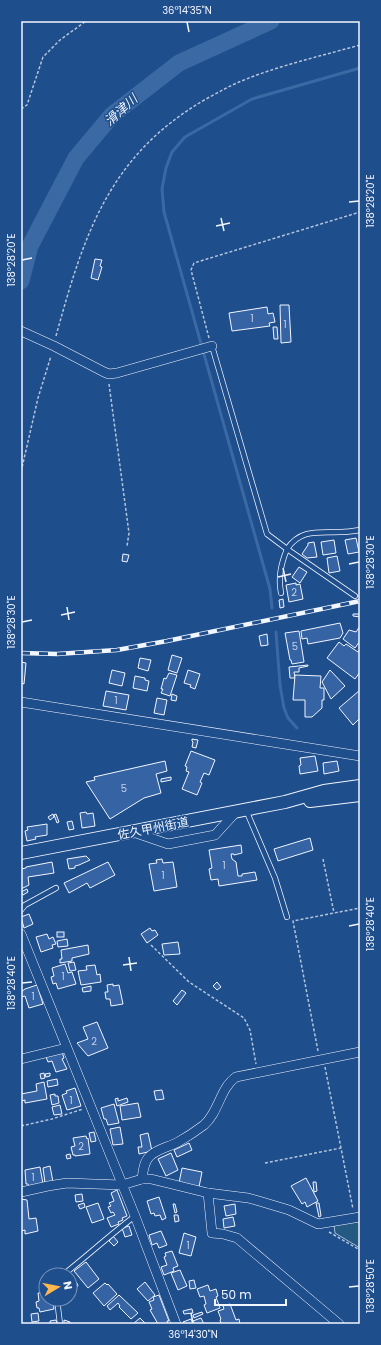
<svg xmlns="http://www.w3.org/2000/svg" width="381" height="1345" viewBox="0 0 381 1345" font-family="Poppins,'Noto Sans JP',sans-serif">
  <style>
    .green { fill: #245a82; stroke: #a8bbd7 }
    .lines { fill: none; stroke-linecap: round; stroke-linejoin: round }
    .stream { stroke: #3b69a3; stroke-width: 3 }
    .river { stroke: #3b69a3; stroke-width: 17 }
    .building { fill: #3563a3; stroke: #f2f6ff }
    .service-casing { stroke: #f2f6ff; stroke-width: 6 }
    .minor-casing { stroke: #f2f6ff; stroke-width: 10 }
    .secondary-casing { stroke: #f2f6ff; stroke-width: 14 }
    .path { stroke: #b3c4dc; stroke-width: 1.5; stroke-dasharray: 3 2; stroke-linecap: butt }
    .service { stroke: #1f4e8c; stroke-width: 4.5 }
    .minor { stroke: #1f4e8c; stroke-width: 9 }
    .secondary { stroke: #1f4e8c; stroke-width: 12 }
    .rail-casing { stroke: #f2f6ff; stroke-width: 4.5 }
    .rail { stroke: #1f4e8c; stroke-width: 3; stroke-dasharray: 9; stroke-linecap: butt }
    .ticks { fill: none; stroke: #f2f6ff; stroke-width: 1.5 }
    .labels { text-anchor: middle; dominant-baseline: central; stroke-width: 3; stroke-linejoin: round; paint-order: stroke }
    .number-label { font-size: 10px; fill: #c3d1e8 }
    .street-label { font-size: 12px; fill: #f2f6ff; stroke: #1f4e8c }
    .water-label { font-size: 13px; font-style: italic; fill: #f2f6ff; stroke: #1f4e8c }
    .neatline { fill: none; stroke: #f2f6ff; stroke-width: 1.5 }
    .ticks-label { font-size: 10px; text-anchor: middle; fill: #f2f6ff }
  </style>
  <rect width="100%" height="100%" fill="#1f4e8c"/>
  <polygon class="green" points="360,1221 360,1248 335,1233 334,1225"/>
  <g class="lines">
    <g class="stream">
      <polyline points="272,608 270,589 164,212 162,189 166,168 172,152 185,137 252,99 360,68"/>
      <polyline points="276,632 280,685 284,708 288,718 297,728"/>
    </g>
    <polyline class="river" points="21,281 30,246 76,158 112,115 179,63 271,21"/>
  </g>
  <g class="building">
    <polygon points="95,259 102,260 100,266 102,267 98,280 91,278"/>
    <polygon points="280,305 289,305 291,342 281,343"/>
    <polygon points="267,307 268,314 273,313 275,322 269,323 270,326 232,331 229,313"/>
    <polygon points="273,327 277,327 278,339 274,339"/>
    <polygon points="356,538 359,552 348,554 345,540"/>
    <polygon points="334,540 336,553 323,555 321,542"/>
    <polygon points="314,542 317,557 307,558 302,554 308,545 308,543"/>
    <polygon points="123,554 129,555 127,562 122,561"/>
    <polygon points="337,556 340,571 329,573 327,558"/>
    <polygon points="299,567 307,572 300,583 292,577"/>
    <polygon points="296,583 296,585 300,584 303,599 289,602 286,585"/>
    <polygon points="283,599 284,607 280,608 279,600"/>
    <polygon points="353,614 360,614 360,617 353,616"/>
    <polygon points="340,623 343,633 340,638 308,644 307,638 302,639 301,631"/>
    <polygon points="360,626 360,641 355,648 343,639 349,630 356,632"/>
    <polygon points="299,631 304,662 292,664 291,660 290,660 285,633"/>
    <polygon points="267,634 268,645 261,646 259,636"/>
    <polygon points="339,642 344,646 346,644 358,652 360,649 360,672 355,679 327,658"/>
    <polygon points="172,655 182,658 177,673 168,670"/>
    <polygon points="140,658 151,660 148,671 138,668"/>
    <polygon points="21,662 26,663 24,684 21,683"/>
    <polygon points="308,665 308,666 299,668 299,672 294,672 295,678 290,678 289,667"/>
    <polygon points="112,670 125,673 122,686 109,683"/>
    <polygon points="188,670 200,674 195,689 190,687 191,685 184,683"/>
    <polygon points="330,670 345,686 331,699 322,682"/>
    <polygon points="169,673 177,675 170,696 161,693 163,689 161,689 164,678 166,679"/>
    <polygon points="295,675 321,676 320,688 324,688 324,700 322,700 322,708 312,717 305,717 305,700 293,700"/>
    <polygon points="135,676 145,678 145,680 149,681 147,691 133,688"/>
    <polygon points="360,690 360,718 353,725 339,708"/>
    <polygon points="106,691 129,695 126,710 103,706"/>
    <polygon points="172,694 177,696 176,701 171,700"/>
    <polygon points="157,698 167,700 164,715 154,713"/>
    <polygon points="192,739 198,740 196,748 192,747 193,742 192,741"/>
    <polygon points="191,751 215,760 209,775 204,773 200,782 202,783 197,795 182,789 189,772 186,771 187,767 185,766"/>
    <polygon points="315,756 318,771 300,774 299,766 301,765 300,758"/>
    <polygon points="165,761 167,771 156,774 161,793 144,798 110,819 86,782 95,780 94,777"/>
    <polygon points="337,761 339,771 324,774 323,763"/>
    <polygon points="171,777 171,780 161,782 161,779"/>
    <polygon points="86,812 87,814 93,813 95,826 82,828 80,813"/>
    <polygon points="53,814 54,817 50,820 48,817"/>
    <polygon points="56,814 59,822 57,823 54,815"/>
    <polygon points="72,821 74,829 69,830 67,822"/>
    <polygon points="47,824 47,835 35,837 36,839 27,841 25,831 28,830 27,827"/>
    <polygon points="310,838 313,850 278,861 274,849"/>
    <polygon points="241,845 242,853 234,855 234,854 231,854 232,859 236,862 238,876 242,876 242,874 255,872 257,880 219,886 218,879 211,880 209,869 212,868 209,850"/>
    <polygon points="86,856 90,860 79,865 75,866 75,868 69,869 67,859"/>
    <polygon points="162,859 163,863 173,862 177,887 154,891 149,864 157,863 156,860"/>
    <polygon points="52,862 54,873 28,877 29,885 21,889 21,869 26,868 26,867"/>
    <polygon points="108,862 115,875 90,888 87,883 69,893 64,883"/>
    <polygon points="27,889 28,892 23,895 21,892"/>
    <polygon points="29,914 33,924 24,928 21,917"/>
    <polygon points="150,928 152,931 155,930 158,935 147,943 141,934"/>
    <rect x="57" y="932" width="7" height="5"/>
    <polygon points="47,934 49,939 53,937 56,944 52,945 53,948 41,952 36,937"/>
    <polygon points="67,939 68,946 58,947 57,941"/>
    <polygon points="178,942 180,954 164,955 162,944"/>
    <polygon points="88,945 89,954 72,958 72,961 60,963 60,959 62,959 61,950"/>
    <polygon points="74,962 76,970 70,971 68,963"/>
    <polygon points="65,964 68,973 72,972 76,984 58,989 56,983 53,984 51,977 54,976 52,968"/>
    <polygon points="95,965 97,975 100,974 101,982 81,985 78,971 87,970 86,966"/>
    <polygon points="217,982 221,987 217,990 213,986"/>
    <polygon points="113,984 113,986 119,985 123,1004 111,1006 110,999 106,999 105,992 108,992 107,985"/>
    <polygon points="37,985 43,1004 29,1008 25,996 21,997 21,992 25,989"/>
    <polygon points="91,986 91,991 83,992 82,988"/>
    <polygon points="182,990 186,993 177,1005 173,1001"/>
    <polygon points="97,1022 108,1048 88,1056 77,1043 88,1039 83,1027"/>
    <polygon points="62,1052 64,1058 62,1059 67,1069 56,1072 52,1061 48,1062 46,1057 45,1058 44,1056"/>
    <polygon points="44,1073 45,1078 41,1079 40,1074"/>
    <polygon points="50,1073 50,1076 46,1077 45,1074"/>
    <polygon points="57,1079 58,1085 48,1087 47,1081"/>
    <polygon points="44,1082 47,1099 25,1103 25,1100 21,1101 21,1094 37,1091 36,1084"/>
    <polygon points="75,1088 81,1106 67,1110 62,1095 67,1093 66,1091"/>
    <polygon points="162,1090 164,1099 156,1100 154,1091"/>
    <polygon points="55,1094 55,1096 58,1096 59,1103 52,1105 50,1095"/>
    <polygon points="118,1098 118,1101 127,1098 128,1102 117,1106 115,1099"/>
    <polygon points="138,1103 141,1117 122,1120 120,1106"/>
    <polygon points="114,1104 119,1123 108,1125 106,1119 104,1119 101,1108"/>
    <polygon points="60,1105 62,1114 54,1115 52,1107"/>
    <polygon points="120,1127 123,1144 113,1145 110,1129"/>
    <polygon points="94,1132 96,1141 91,1142 89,1133"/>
    <polygon points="148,1133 152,1151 139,1154 138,1147 142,1147 140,1135"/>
    <polygon points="86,1136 87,1139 88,1138 90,1154 75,1156 75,1155 73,1155 71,1147 75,1146 73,1138"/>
    <polygon points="189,1143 192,1150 177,1157 174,1150"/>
    <polygon points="171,1153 178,1170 166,1176 158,1159"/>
    <polygon points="70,1154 71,1158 67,1159 66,1155"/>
    <polygon points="50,1166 53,1182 45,1183 43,1168"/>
    <polygon points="40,1167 43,1184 29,1187 28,1184 26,1184 25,1170"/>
    <polygon points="182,1168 202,1172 199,1187 179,1183"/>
    <polygon points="306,1178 318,1201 307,1207 305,1202 302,1204 291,1186"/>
    <polygon points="313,1182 316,1182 317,1191 314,1192"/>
    <polygon points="117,1190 127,1216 122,1218 123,1220 118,1222 119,1224 111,1227 107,1218 115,1215 113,1212 111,1213 108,1207 111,1206 109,1203 114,1201 111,1193"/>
    <polygon points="82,1194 83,1201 76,1202 75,1195"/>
    <polygon points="159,1197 166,1218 162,1220 160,1215 155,1216 154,1213 151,1214 147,1201"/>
    <polygon points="21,1199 27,1200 29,1219 36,1218 38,1231 25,1234 25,1230 21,1231"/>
    <polygon points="84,1203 85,1207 80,1209 78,1205"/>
    <polygon points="98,1203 104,1219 92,1223 86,1207"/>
    <polygon points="316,1203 319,1203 321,1216 319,1217"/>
    <polygon points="173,1204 175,1204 177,1212 175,1213"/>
    <polygon points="235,1204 236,1214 226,1216 224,1206"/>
    <polygon points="174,1215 178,1215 179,1221 175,1222"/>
    <polygon points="233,1217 235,1226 224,1228 223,1219"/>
    <polygon points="129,1226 132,1235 125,1237 122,1228"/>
    <polygon points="161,1231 167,1245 159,1248 157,1243 152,1245 149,1235"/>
    <polygon points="184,1233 196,1237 191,1256 179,1253"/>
    <polygon points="113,1236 118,1242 114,1246 109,1241"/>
    <polygon points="172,1251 178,1266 173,1268 174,1271 164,1275 161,1267 167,1265 164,1257 166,1256 165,1253"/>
    <polygon points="86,1262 99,1279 88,1288 74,1271"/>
    <polygon points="180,1270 187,1286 178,1290 171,1273"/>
    <polygon points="194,1280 196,1288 190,1289 189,1281"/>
    <polygon points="145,1282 155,1295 148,1301 137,1289"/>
    <polygon points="77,1283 78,1286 74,1288 72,1286"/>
    <polygon points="105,1283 107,1285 108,1284 117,1294 104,1306 93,1293"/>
    <polygon points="208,1285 210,1291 216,1289 218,1296 216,1297 220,1308 207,1313 204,1305 206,1304 204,1296 200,1297 197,1289"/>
    <polygon points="46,1292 46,1299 50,1299 50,1302 53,1301 54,1309 40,1312 39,1308 37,1308 36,1302 39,1301 38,1293"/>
    <polygon points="119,1295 138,1313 131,1319 119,1307 120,1306 118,1303 110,1310 107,1306"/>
    <polygon points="159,1295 169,1321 167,1321 168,1324 158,1324 150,1310 152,1309 149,1302 154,1300 153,1297"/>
    <polygon points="230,1304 236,1320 239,1319 240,1324 221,1324 220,1320 221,1319 218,1311 224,1309 223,1306"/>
    <polygon points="191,1309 192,1309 193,1313 184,1314 183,1311"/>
    <polygon points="202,1312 203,1314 194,1318 193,1315"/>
    <polygon points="38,1313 39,1321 32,1322 31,1314"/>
    <polygon points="140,1318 146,1324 133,1324"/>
    <polygon points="201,1318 204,1324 194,1324 193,1321"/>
    <polygon points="191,1319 193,1324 184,1324 183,1322"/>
    <polygon points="56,1320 57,1324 50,1324 50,1321"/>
    <polygon points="64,1320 70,1322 71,1324 64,1324"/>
  </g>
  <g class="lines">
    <defs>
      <g id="service">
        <path d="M212 346 267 534 287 549C301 528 320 533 341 532 347 532 354 531 360 530"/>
        <path d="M281 593C278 577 281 564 287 549L355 596"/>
        <polyline points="246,810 275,878 287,917"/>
        <polyline points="21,910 25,905 56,888"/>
        <path d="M63 1275C87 1256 110 1235 135 1216"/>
        <polyline points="57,1299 60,1324"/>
      </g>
      <g id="minor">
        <polyline points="21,331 54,346 104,372 109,374 117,373 212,346"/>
        <polyline points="21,702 360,756"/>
        <polyline points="133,832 168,844 215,835 236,812"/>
        <polyline points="21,934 135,1216 176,1324"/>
        <polyline points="21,1059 66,1048"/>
        <path d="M142 1179C143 1171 144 1161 150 1156 157 1149 169 1147 178 1142 187 1137 196 1131 204 1125 219 1112 220 1088 236 1077L360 1052"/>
        <polyline points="21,1192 48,1186 67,1183 122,1185 142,1179 151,1179 208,1193 248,1198 259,1201 289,1210 318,1224 360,1217"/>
        <polyline points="208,1193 212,1233 223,1234 237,1238 339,1324"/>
      </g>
      <g id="secondary">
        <polyline points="310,801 360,795"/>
        <polyline points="21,853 285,802 324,791 360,786"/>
      </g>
    </defs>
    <use href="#service" class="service-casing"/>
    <use href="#minor" class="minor-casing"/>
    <use href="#secondary" class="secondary-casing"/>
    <g class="path">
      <polyline points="21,109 27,105 43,57 60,40 86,21"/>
      <path d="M56 336C84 234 109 155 206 99 219 92 231 85 244 80 281 65 321 56 360 45"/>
      <polyline points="209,338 191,270 194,263 360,212"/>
      <polyline points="109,384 129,533 127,546"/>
      <polyline points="21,472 38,398 51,356"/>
      <polyline points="323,859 334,913"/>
      <polyline points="151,945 189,982 244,1018 250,1030 256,1064"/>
      <polyline points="318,1051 293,921 360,908"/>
      <polyline points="325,1067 353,1209"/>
      <polyline points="21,1126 52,1119 83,1109"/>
      <polyline points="265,1163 341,1148"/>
      <polyline points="329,1232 360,1250"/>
    </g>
    <use href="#service" class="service"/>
    <use href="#minor" class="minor"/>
    <use href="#secondary" class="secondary"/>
    <defs>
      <polyline id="rail" points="21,653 57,654 117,650 167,641 360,601"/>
    </defs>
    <use href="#rail" class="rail-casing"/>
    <use href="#rail" class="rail"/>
  </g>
  <path class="ticks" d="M187 22 189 32M349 202 359 201M221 218 224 231M216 226 230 223M22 260 32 258M349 564 359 562M283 568 286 582M278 577 291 574M67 607 69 620M61 615 75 612M22 622 32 620M349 926 359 924M129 957 131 971M123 965 137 963M22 983 32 982M349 1287 359 1286M191 1313 193 1323"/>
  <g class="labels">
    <g class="number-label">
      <text x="252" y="318">1</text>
      <text x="285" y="324">1</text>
      <text x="294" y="592">2</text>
      <text x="295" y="646">5</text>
      <text x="116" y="700">1</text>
      <text x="124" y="788">5</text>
      <text x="224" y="865">1</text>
      <text x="163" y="875">1</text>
      <text x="63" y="976">1</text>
      <text x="33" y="996">1</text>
      <text x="94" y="1041">2</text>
      <text x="71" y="1100">1</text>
      <text x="81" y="1146">2</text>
      <text x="33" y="1177">1</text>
      <text x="188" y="1245">1</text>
    </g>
    <g class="street-label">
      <text transform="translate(153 828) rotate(-11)">佐久甲州街道</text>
    </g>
    <g class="water-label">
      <text transform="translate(121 110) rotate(-42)">滑津川</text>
    </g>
  </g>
  <rect width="381" height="1345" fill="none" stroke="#1f4e8c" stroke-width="44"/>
  <g transform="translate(58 1287) rotate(80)"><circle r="19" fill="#1f4e8c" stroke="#7391ba"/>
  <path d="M0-3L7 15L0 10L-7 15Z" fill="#ffb74d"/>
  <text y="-6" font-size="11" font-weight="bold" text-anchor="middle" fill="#f2f6ff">N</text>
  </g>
  <path d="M215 1299v6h71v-6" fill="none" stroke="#f2f6ff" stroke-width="2"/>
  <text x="221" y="1299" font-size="12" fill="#f2f6ff" stroke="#1f4e8c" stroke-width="3" paint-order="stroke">50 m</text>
  <rect x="22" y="22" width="337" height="1301" class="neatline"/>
  <g class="ticks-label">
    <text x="187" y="14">36°14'35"N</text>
    <text transform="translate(370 201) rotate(-90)" y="4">138°28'20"E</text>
    <text transform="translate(11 260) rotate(-90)" y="4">138°28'20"E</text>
    <text transform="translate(370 562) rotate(-90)" y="4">138°28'30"E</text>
    <text transform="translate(11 622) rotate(-90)" y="4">138°28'30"E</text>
    <text transform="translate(370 924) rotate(-90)" y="4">138°28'40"E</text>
    <text transform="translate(11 983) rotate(-90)" y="4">138°28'40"E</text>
    <text transform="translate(370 1286) rotate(-90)" y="4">138°28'50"E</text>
    <text x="193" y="1338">36°14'30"N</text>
  </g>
</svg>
